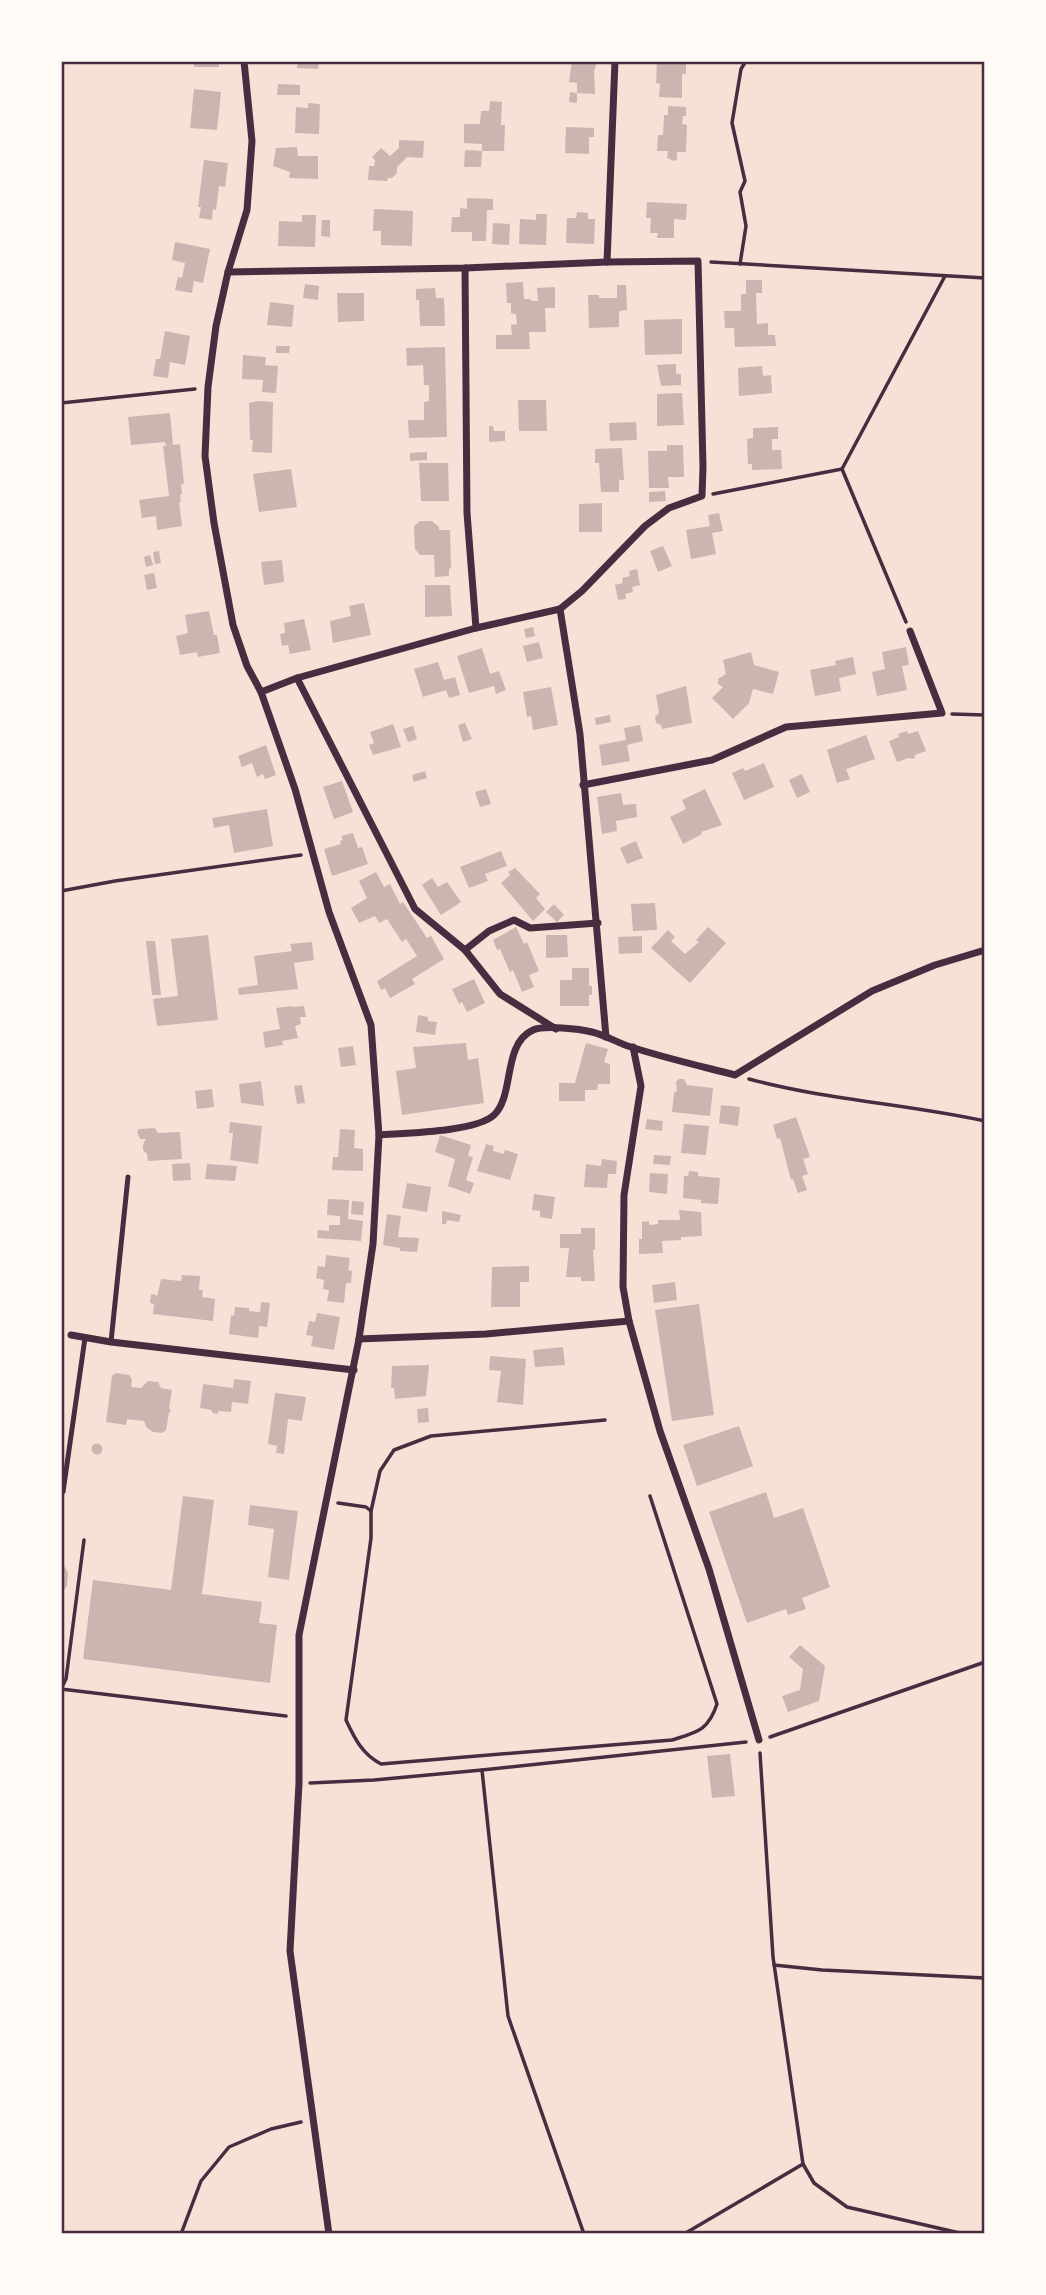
<svg xmlns="http://www.w3.org/2000/svg" width="1046" height="2295" viewBox="0 0 1046 2295" font-family="'Sofia Sans Condensed',sans-serif">
  <style>
    .building { fill: #ccb4b1 }
    .lines { fill: none; stroke-linecap: round; stroke-linejoin: round }
    .path { stroke: #4a2c40; stroke-width: 3.5 }
    .service { stroke: #4a2c40; stroke-width: 5 }
    .minor { stroke: #4a2c40; stroke-width: 7 }
    .neatline { fill: none; stroke: #4a2c40; stroke-width: 2.5 }
  </style>
  <rect width="100%" height="100%" fill="#f7e1d7"/>
  <g class="building">
    <rect x="194" y="61" width="25" height="6"/>
    <polygon points="298,61 319,61 318,69 297,68"/>
    <polygon points="572,61 597,62 594,71 595,94 577,93 577,83 569,82"/>
    <polygon points="657,61 686,61 686,74 682,74 682,98 659,97 660,84 656,83"/>
    <polygon points="278,84 300,85 300,95 277,95"/>
    <polygon points="194,89 221,92 217,130 190,128"/>
    <polygon points="570,92 577,93 577,103 569,102"/>
    <polygon points="490,101 502,102 501,125 505,125 504,151 482,151 482,144 464,143 464,124 480,124 481,111 489,111"/>
    <polygon points="308,103 320,104 319,134 295,133 296,107 308,108"/>
    <polygon points="668,106 686,107 686,116 683,116 682,124 687,125 686,152 677,152 677,159 674,161 667,158 668,151 657,151 658,135 663,135 664,115 668,115"/>
    <polygon points="566,127 594,128 594,137 589,137 589,154 565,153"/>
    <polygon points="399,140 424,141 423,158 407,157 397,167 397,173 392,178 388,178 387,181 368,180 369,166 374,166 375,160 372,157 381,148 390,156 399,148"/>
    <polygon points="297,147 298,156 318,156 318,179 289,178 290,172 273,166 276,148"/>
    <polygon points="465,150 482,151 481,167 464,167"/>
    <polygon points="204,160 228,163 225,187 219,186 216,210 213,209 212,220 199,218 201,207 198,207"/>
    <polygon points="467,198 493,199 493,210 487,210 486,241 472,241 472,232 451,232 452,217 460,217 460,208 467,209"/>
    <polygon points="647,202 687,204 686,220 674,219 674,238 657,238 658,233 650,233 651,218 646,218"/>
    <polygon points="374,209 413,211 412,246 381,245 381,231 373,231"/>
    <polygon points="577,212 588,213 588,219 595,219 594,244 566,243 567,218 576,218"/>
    <polygon points="536,214 547,214 546,245 519,244 520,219 536,220"/>
    <polygon points="302,215 316,215 315,247 278,246 279,221 302,222"/>
    <polygon points="322,220 330,220 330,237 321,236"/>
    <polygon points="493,223 510,224 509,245 492,244"/>
    <polygon points="175,242 210,249 203,283 194,281 192,293 175,290 178,277 182,278 185,263 172,260"/>
    <polygon points="746,280 762,280 762,293 756,293 757,324 768,323 768,335 775,335 776,346 735,347 734,328 725,328 724,311 741,311 741,294 746,294"/>
    <polygon points="523,282 524,299 530,299 532,301 538,301 537,288 555,287 555,308 545,308 546,332 529,332 530,349 496,349 496,335 512,335 511,325 517,324 516,314 511,313 511,303 507,303 506,283"/>
    <polygon points="305,284 319,286 318,300 303,298"/>
    <polygon points="617,285 626,285 627,310 619,311 619,327 589,328 588,295 599,295 599,298 617,298"/>
    <polygon points="435,288 436,298 444,298 445,326 420,326 419,300 416,300 416,289"/>
    <polygon points="337,293 364,293 364,321 338,322"/>
    <polygon points="270,302 294,305 292,327 267,325"/>
    <polygon points="682,319 682,354 645,355 644,320"/>
    <polygon points="165,331 190,336 185,365 170,362 168,378 153,376 156,359 160,359"/>
    <polygon points="276,346 290,346 289,353 276,353"/>
    <polygon points="445,347 447,437 409,438 408,420 424,420 424,402 429,401 429,385 424,385 423,365 407,366 406,348"/>
    <polygon points="243,355 266,357 265,365 278,366 276,393 262,392 263,380 242,379"/>
    <polygon points="676,364 676,374 681,374 681,385 661,386 657,365"/>
    <polygon points="762,366 763,376 771,375 772,393 739,396 738,368"/>
    <polygon points="682,393 684,425 657,426 657,394"/>
    <polygon points="518,400 546,400 547,431 519,431"/>
    <polygon points="258,401 273,402 272,453 252,452 253,440 250,440 249,403"/>
    <polygon points="170,413 173,445 180,444 184,484 181,484 182,494 180,495 181,502 179,502 182,526 157,530 156,516 142,518 139,500 169,496 163,446 166,446 165,442 131,445 128,417"/>
    <polygon points="636,422 637,440 610,441 609,423"/>
    <polygon points="489,426 493,426 494,431 505,431 505,441 489,442"/>
    <polygon points="778,427 778,439 772,439 772,450 781,450 782,469 752,470 752,464 748,464 747,439 753,438 753,428"/>
    <polygon points="667,445 683,445 684,477 668,477 669,488 649,488 648,451 667,451"/>
    <polygon points="622,448 624,480 619,480 619,492 601,492 599,463 595,463 595,449"/>
    <polygon points="427,452 427,460 410,461 410,453"/>
    <polygon points="419,463 448,463 449,501 421,501"/>
    <polygon points="291,469 297,507 259,512 253,474"/>
    <polygon points="665,491 666,501 649,502 649,492"/>
    <polygon points="602,503 602,532 579,532 579,504"/>
    <polygon points="719,513 723,531 712,533 716,554 691,559 686,530 710,526 708,515"/>
    <polygon points="420,521 432,521 439,527 439,530 450,530 451,568 449,569 449,576 435,577 434,555 420,555 415,549 414,526"/>
    <polygon points="663,546 672,566 658,572 650,551"/>
    <polygon points="159,551 161,563 155,564 153,552"/>
    <polygon points="150,555 153,565 146,567 144,557"/>
    <polygon points="282,560 284,582 264,585 261,562"/>
    <polygon points="637,569 640,585 632,587 633,592 625,594 626,599 618,600 615,585 623,583 622,578 630,576 629,571"/>
    <polygon points="154,573 157,588 147,590 144,575"/>
    <polygon points="425,585 450,585 452,616 425,617"/>
    <polygon points="364,603 371,635 333,643 330,621 351,616 349,606"/>
    <polygon points="209,611 214,635 217,635 220,653 198,657 197,652 180,655 176,636 188,633 185,615"/>
    <polygon points="304,619 311,650 290,654 288,645 282,646 280,634 285,633 284,623"/>
    <polygon points="533,627 535,636 526,638 524,629"/>
    <polygon points="539,642 543,658 527,662 523,646"/>
    <polygon points="906,647 909,665 902,666 907,690 877,696 872,672 885,669 882,652"/>
    <polygon points="482,648 490,674 499,671 506,690 496,694 494,686 469,693 457,656"/>
    <polygon points="751,652 754,665 779,672 773,694 753,689 749,703 733,719 712,698 723,687 718,684 718,679 726,674 723,660"/>
    <polygon points="853,657 856,674 839,678 841,691 815,696 810,670 836,665 835,661"/>
    <polygon points="438,662 444,680 455,677 460,695 449,698 446,690 423,697 414,669"/>
    <polygon points="686,686 692,723 662,729 661,725 656,723 655,717 659,713 656,695"/>
    <polygon points="551,687 558,725 533,730 531,716 527,717 523,692"/>
    <polygon points="610,715 611,722 596,725 595,718"/>
    <polygon points="465,723 472,739 463,742 458,725"/>
    <polygon points="393,724 401,747 373,755 369,745 374,743 370,732"/>
    <polygon points="640,725 643,741 627,745 630,761 602,766 599,745 626,740 624,728"/>
    <polygon points="413,726 417,739 408,742 403,729"/>
    <polygon points="907,731 908,734 918,731 926,751 915,755 914,759 909,758 897,762 889,741 899,737 898,734"/>
    <polygon points="866,735 875,759 846,769 850,779 837,783 827,750"/>
    <polygon points="266,745 276,775 265,779 263,774 257,777 252,763 242,767 238,756"/>
    <polygon points="764,763 774,787 744,800 732,773 743,768 745,771"/>
    <polygon points="425,771 427,778 414,782 412,775"/>
    <polygon points="802,774 810,792 797,798 789,780"/>
    <polygon points="342,781 353,812 334,819 323,787"/>
    <polygon points="486,789 491,804 480,807 475,792"/>
    <polygon points="705,789 722,825 701,832 702,834 683,844 670,817 686,809 682,800"/>
    <polygon points="621,793 623,805 636,804 637,817 616,821 617,831 602,834 597,797"/>
    <polygon points="267,809 273,846 234,853 229,825 214,828 212,818"/>
    <polygon points="353,833 358,848 362,847 368,864 332,876 324,849 341,844 340,841 343,840 341,836"/>
    <polygon points="636,841 643,858 627,864 620,848"/>
    <polygon points="501,851 507,866 485,874 488,881 469,888 460,867"/>
    <polygon points="515,868 540,894 536,898 545,909 533,921 501,883 510,875 508,872"/>
    <polygon points="376,872 384,887 390,884 400,904 403,902 427,938 431,936 444,959 412,979 415,984 390,998 385,988 381,990 377,981 417,956 406,939 402,942 387,919 379,923 375,916 359,923 351,908 367,898 359,881"/>
    <polygon points="432,878 438,887 447,882 461,902 441,915 422,885"/>
    <polygon points="655,903 657,930 633,931 631,904"/>
    <polygon points="554,904 564,915 557,922 546,912"/>
    <polygon points="516,927 524,944 527,942 539,971 529,975 534,987 522,992 513,970 510,972 500,949 497,950 493,940"/>
    <polygon points="708,927 726,943 690,983 651,948 668,930 675,937 671,941 685,954 699,942 696,940"/>
    <polygon points="208,935 218,1020 157,1026 153,999 178,996 171,939"/>
    <polygon points="546,935 567,935 568,957 546,958"/>
    <polygon points="642,936 642,953 619,954 618,937"/>
    <polygon points="146,941 155,941 161,995 152,995"/>
    <polygon points="312,942 314,960 294,963 298,989 239,995 238,988 258,985 254,956 292,951 290,944"/>
    <polygon points="572,968 589,968 589,986 592,986 592,995 589,995 589,1006 560,1006 560,980 572,980"/>
    <polygon points="474,979 485,1003 467,1012 462,1002 459,1004 452,989"/>
    <polygon points="292,1006 292,1007 304,1006 306,1017 300,1017 301,1024 295,1026 298,1038 282,1041 283,1045 265,1048 263,1032 280,1029 276,1008"/>
    <polygon points="418,1015 428,1017 428,1021 437,1022 435,1035 416,1032"/>
    <polygon points="466,1043 468,1060 478,1058 484,1103 402,1115 396,1071 416,1068 413,1047"/>
    <polygon points="586,1043 608,1049 604,1062 610,1064 610,1084 598,1084 597,1090 585,1090 585,1101 559,1101 559,1083 575,1083"/>
    <polygon points="353,1046 356,1065 341,1067 338,1048"/>
    <polygon points="679,1079 684,1079 687,1085 713,1088 710,1116 672,1112 674,1093 677,1091 676,1082"/>
    <polygon points="261,1081 264,1106 241,1103 239,1084"/>
    <polygon points="302,1085 305,1103 297,1104 294,1086"/>
    <polygon points="212,1089 214,1107 197,1109 195,1091"/>
    <polygon points="721,1105 740,1107 738,1126 719,1123"/>
    <polygon points="796,1117 810,1157 803,1159 808,1174 802,1176 807,1190 798,1193 793,1179 791,1180 780,1138 777,1139 773,1125"/>
    <polygon points="647,1119 663,1121 662,1131 645,1129"/>
    <polygon points="230,1122 262,1126 258,1164 230,1160 233,1133 229,1133"/>
    <polygon points="684,1124 709,1126 706,1155 681,1153"/>
    <polygon points="155,1128 158,1133 180,1132 182,1159 148,1161 147,1154 143,1150 143,1145 146,1139 140,1139 137,1132 139,1129"/>
    <polygon points="340,1129 355,1130 354,1148 363,1149 363,1171 332,1170 333,1157 338,1157"/>
    <polygon points="440,1135 471,1145 468,1156 473,1157 466,1180 474,1183 470,1194 448,1186 455,1159 435,1152"/>
    <polygon points="486,1144 494,1146 493,1151 504,1154 505,1150 518,1154 510,1180 477,1171"/>
    <polygon points="654,1155 671,1156 670,1165 653,1164"/>
    <polygon points="602,1159 617,1161 616,1174 608,1174 607,1188 584,1187 586,1164 601,1166"/>
    <polygon points="190,1163 191,1180 173,1181 172,1164"/>
    <polygon points="207,1164 237,1166 235,1181 205,1179"/>
    <polygon points="689,1171 698,1172 698,1176 720,1178 718,1204 701,1203 701,1200 683,1198 684,1176 688,1176"/>
    <polygon points="650,1173 668,1174 667,1194 649,1192"/>
    <polygon points="407,1183 431,1187 427,1212 402,1208"/>
    <polygon points="534,1194 555,1197 552,1219 540,1217 540,1211 532,1210"/>
    <polygon points="328,1199 349,1200 348,1219 363,1221 361,1241 317,1238 318,1230 329,1231 329,1225 340,1225 340,1216 327,1215"/>
    <polygon points="352,1201 364,1202 363,1215 351,1214"/>
    <polygon points="679,1210 701,1212 702,1236 681,1237 681,1240 662,1241 663,1253 639,1254 639,1239 642,1239 642,1222 649,1221 649,1225 658,1224 658,1220 680,1220"/>
    <polygon points="442,1211 461,1215 459,1222 447,1220 446,1224 442,1224"/>
    <polygon points="387,1214 401,1216 398,1237 419,1238 417,1252 400,1251 400,1248 383,1245"/>
    <polygon points="581,1228 595,1228 595,1250 593,1250 595,1281 581,1281 581,1277 566,1277 569,1248 560,1248 560,1234 581,1234"/>
    <polygon points="326,1255 350,1258 348,1270 352,1271 351,1283 346,1283 344,1303 327,1301 329,1290 323,1289 324,1280 316,1278 318,1266 325,1267"/>
    <polygon points="529,1266 529,1282 520,1282 520,1307 491,1307 492,1267"/>
    <polygon points="182,1275 200,1276 199,1290 203,1290 202,1297 215,1299 213,1321 153,1314 154,1304 150,1303 151,1294 156,1295 157,1297 161,1279 181,1281"/>
    <polygon points="675,1282 677,1300 654,1303 652,1285"/>
    <polygon points="261,1302 270,1303 267,1327 259,1326 258,1338 229,1334 231,1315 234,1316 235,1307 249,1308 249,1311 260,1312"/>
    <polygon points="699,1304 714,1415 672,1421 655,1310"/>
    <polygon points="317,1313 340,1317 334,1350 311,1346 313,1336 306,1335 309,1321 315,1322"/>
    <polygon points="563,1347 565,1365 535,1367 533,1350"/>
    <polygon points="490,1356 526,1359 523,1405 497,1402 501,1371 489,1370"/>
    <polygon points="429,1365 426,1396 395,1399 394,1388 391,1388 392,1366"/>
    <polygon points="116,1373 129,1375 132,1379 131,1387 141,1388 148,1381 158,1382 161,1388 172,1390 169,1408 171,1411 169,1413 166,1430 162,1433 153,1432 147,1428 144,1421 127,1419 126,1425 106,1422 112,1376"/>
    <polygon points="234,1379 251,1381 248,1404 232,1402 231,1412 219,1411 217,1414 213,1413 211,1410 200,1408 203,1384 233,1388"/>
    <polygon points="275,1393 306,1397 302,1421 288,1419 284,1454 276,1453 277,1446 268,1444"/>
    <polygon points="428,1408 429,1422 418,1423 417,1409"/>
    <polygon points="739,1426 753,1466 697,1486 683,1445"/>
    <circle cx="97" cy="1449" r="5.5"/>
    <polygon points="766,1492 774,1518 803,1508 830,1587 802,1598 806,1609 788,1615 786,1609 747,1623 709,1512"/>
    <polygon points="183,1496 214,1500 202,1594 262,1602 259,1623 277,1625 270,1683 83,1659 93,1580 171,1590"/>
    <polygon points="250,1505 298,1511 289,1580 268,1577 274,1529 248,1525"/>
    <polygon points="61,1560 68,1573 67,1586 61,1593"/>
    <polygon points="800,1645 825,1666 819,1701 788,1712 782,1696 800,1690 803,1669 789,1657"/>
    <polygon points="730,1754 735,1796 712,1798 707,1756"/>
  </g>
  <g class="lines">
    <g class="path">
      <polyline points="711,262 985,278"/>
      <polyline points="740,264 746,226 740,192 745,181 732,123 741,69 746,61"/>
      <polyline points="61,403 195,389"/>
      <polyline points="842,469 945,276"/>
      <polyline points="842,469 906,622"/>
      <polyline points="713,494 842,469"/>
      <polyline points="952,714 985,715"/>
      <polyline points="61,891 115,881 301,855"/>
      <path d="M749 1079C827 1100 907 1104 985 1121"/>
      <path d="M338 1503 366 1507 371 1511V1538L346 1720C355 1739 362 1754 381 1764L672 1740C697 1732 708 1731 717 1704L650 1496"/>
      <polyline points="371,1511 380,1471 394,1450 431,1436 605,1420"/>
      <polyline points="61,1689 286,1716"/>
      <polyline points="61,1689 66,1679 84,1540"/>
      <polyline points="770,1737 985,1662"/>
      <polyline points="760,1753 773,1957 803,2164 814,2183 847,2207 964,2234"/>
      <polyline points="310,1783 374,1780 482,1770"/>
      <polyline points="774,1965 822,1970 985,1978"/>
      <polyline points="181,2234 201,2181 229,2147 271,2129 301,2122"/>
      <polyline points="584,2234 508,2016 482,1770 746,1742"/>
      <polyline points="684,2234 803,2164"/>
    </g>
    <g class="service">
      <polyline points="111,1342 128,1177"/>
      <polyline points="63,1492 85,1338"/>
    </g>
    <g class="minor">
      <polyline points="244,61 252,141 247,210 228,272 216,326 208,387 205,456 214,523 233,625 247,666 261,692 295,789 329,912 371,1025 379,1135 373,1244 359,1339 299,1635 299,1783 290,1951 329,2234"/>
      <polyline points="228,272 465,268 607,262"/>
      <polyline points="476,628 560,609"/>
      <polyline points="297,678 415,909 465,950 500,994 556,1029"/>
      <polyline points="261,692 297,678 476,628 467,513 465,268"/>
      <polyline points="583,785 712,760 786,727 942,713 910,631"/>
      <polyline points="465,950 489,931 514,920 530,928 598,923"/>
      <polyline points="606,1037 580,734 560,609 582,591 645,526 669,508 702,496 703,467 698,261 607,262 615,61"/>
      <polyline points="633,1047 641,1086 624,1195 623,1287 629,1321 660,1431 709,1569 759,1740"/>
      <path d="M379 1135C405 1133 476 1132 494 1115 515 1095 502 1044 533 1030 544 1025 580 1029 592 1032 605 1035 618 1043 631 1047 665 1058 700 1066 735 1075L872 991 935 965 985 950"/>
      <polyline points="71,1335 111,1342 354,1370"/>
      <polyline points="359,1339 486,1334 629,1321"/>
    </g>
  </g>
  <rect width="1046" height="2295" fill="none" stroke="#fffaf5" stroke-width="126"/>
  <rect x="63" y="63" width="920" height="2169" class="neatline"/>
</svg>
